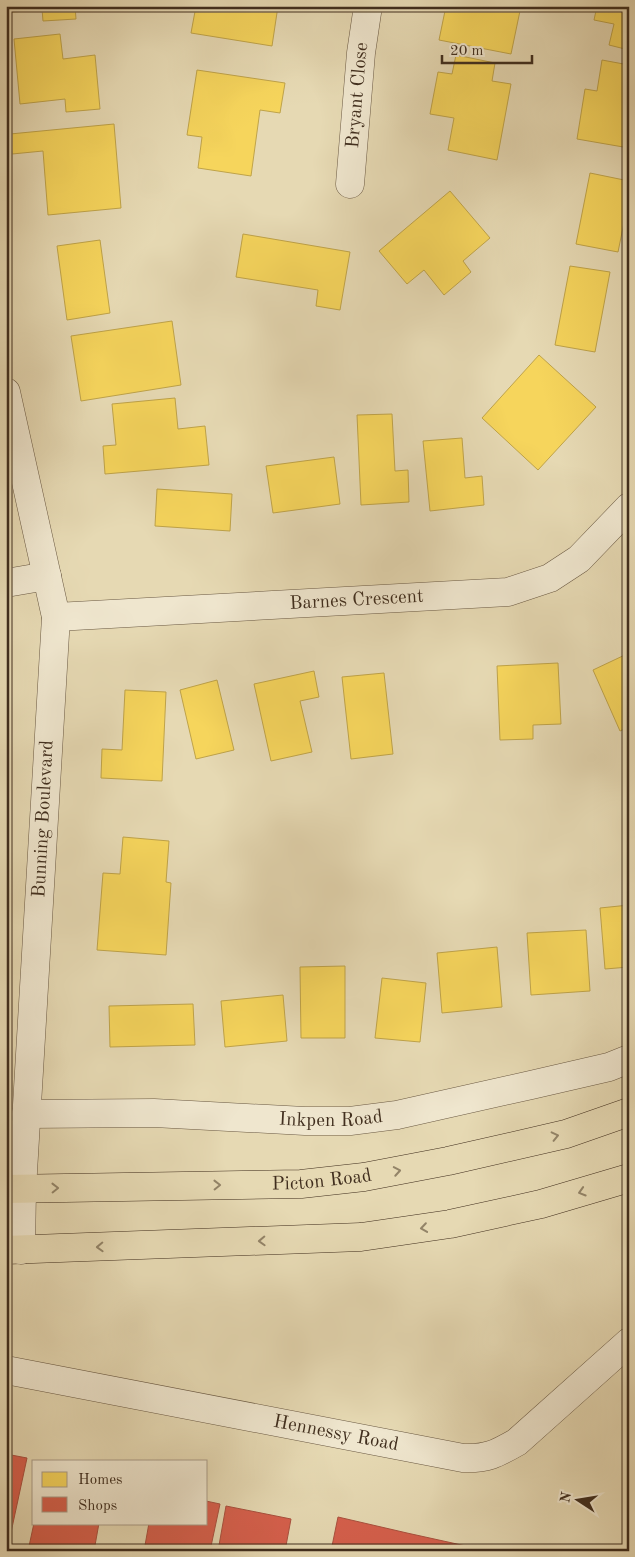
<svg xmlns="http://www.w3.org/2000/svg" width="635" height="1557" viewBox="0 0 635 1557" font-family="'Old Standard TT',serif">
  <style>
    .homes { fill: #f6d55c; stroke: #bfa349 }
    .shops { fill: #d6604d; stroke: #a9513f }
    .lines { fill: none; stroke-linecap: round; stroke-linejoin: round }
    .street-casing { stroke: #6a5943; stroke-width: 29 }
    .primary-casing { stroke: #402e1e; stroke-width: 29 }
    .street { stroke: #efe6ce; stroke-width: 28 }
    .primary { stroke: #e6d9b3; stroke-width: 28 }
    .oneway { stroke: #938468 }
    .labels { text-anchor: middle; dominant-baseline: central; stroke-width: 5; stroke-linejoin: round; paint-order: stroke }
    .street-label { font-size: 19px; fill: #402e1e; stroke: #efe6ce }
  </style>
  <rect width="100%" height="100%" fill="#e6d9b3"/>
  <filter id="stains"><feTurbulence type="fractalNoise" baseFrequency=".004" numOctaves="4"/><feColorMatrix values="0 0 0 0 .2 0 0 0 0 .09 0 0 0 0 .02 0 0 0 .5 -.17"/></filter>
  <radialGradient id="worn" r=".72"><stop offset=".6" stop-color="#630" stop-opacity="0"/><stop offset="1" stop-color="#630" stop-opacity=".3"/></radialGradient>
  <g class="homes">
    <polygon points="6,6 75,6 76,19 43,21 42,9 6,13"/>
    <polygon points="196,6 278,6 272,46 191,33"/>
    <polygon points="446,6 521,6 511,54 439,40"/>
    <polygon points="597,6 629,6 629,50 609,45 614,24 594,20"/>
    <polygon points="60,34 63,59 95,55 100,109 66,112 65,99 20,104 14,39"/>
    <polygon points="456,55 495,63 492,81 511,84 497,160 448,150 454,118 430,114 438,72 452,74"/>
    <polygon points="602,60 629,65 629,148 577,139 585,89 597,91"/>
    <polygon points="197,70 285,83 280,113 260,110 251,176 198,168 202,137 187,135"/>
    <polygon points="114,124 121,208 48,215 43,151 12,154 10,134"/>
    <polygon points="590,173 629,181 629,198 618,252 576,244"/>
    <polygon points="450,191 490,238 463,261 471,272 444,295 424,270 407,284 379,251"/>
    <polygon points="243,234 350,252 340,310 316,306 318,290 236,277"/>
    <polygon points="100,240 110,313 67,320 57,246"/>
    <polygon points="570,266 610,272 595,352 555,345"/>
    <polygon points="172,321 181,385 81,401 71,336"/>
    <polygon points="539,355 596,407 538,470 482,418"/>
    <polygon points="175,398 178,429 205,426 209,465 105,474 103,446 116,445 112,404"/>
    <polygon points="392,414 395,471 408,470 409,502 361,505 357,415"/>
    <polygon points="462,438 465,478 482,476 484,505 430,511 423,441"/>
    <polygon points="334,457 340,504 273,513 266,466"/>
    <polygon points="157,489 232,494 230,531 155,526"/>
    <polygon points="629,653 629,727 620,731 593,670"/>
    <polygon points="558,663 561,724 533,725 533,739 500,740 497,666"/>
    <polygon points="314,671 319,697 300,701 312,752 271,761 254,684"/>
    <polygon points="384,673 393,754 351,759 342,677"/>
    <polygon points="217,680 234,750 196,759 180,690"/>
    <polygon points="125,690 166,692 162,781 101,778 102,749 122,750"/>
    <polygon points="123,837 169,841 166,882 171,883 166,955 97,950 103,873 120,874"/>
    <polygon points="629,905 629,967 605,969 600,908"/>
    <polygon points="586,930 590,991 531,995 527,933"/>
    <polygon points="497,947 502,1007 442,1013 437,953"/>
    <polygon points="345,966 345,1038 301,1038 300,967"/>
    <polygon points="382,978 426,983 420,1042 375,1038"/>
    <polygon points="283,995 287,1041 225,1047 221,1001"/>
    <polygon points="193,1004 195,1045 110,1047 109,1006"/>
  </g>
  <g class="shops">
    <polygon points="6,1454 27,1458 7,1551 6,1551"/>
    <polygon points="206,1501 220,1504 210,1551 144,1551 149,1523 206,1523"/>
    <polygon points="226,1506 291,1519 285,1551 218,1551"/>
    <polygon points="338,1517 407,1533 466,1546 461,1551 331,1551"/>
    <polygon points="34,1523 99,1523 94,1551 28,1551"/>
  </g>
  <g class="lines">
    <defs>
      <g id="street">
        <path id="s1" d="M350 184 361 53 368 6"/>
        <polyline points="6,392 56,617 22,1189 21,1250"/>
        <polyline points="6,583 47,576"/>
        <path id="s2" d="M56 617 508 592 550 578 579 559 629 507"/>
        <path id="s3" d="M26 1114 154 1113 305 1121H350L397 1115 531 1085 609 1067 629 1059"/>
        <path id="s4" d="M6 1370 463 1458C487 1459 496 1454 517 1442L629 1342"/>
      </g>
      <g id="primary">
        <path id="s5" d="M6 1189 301 1184 364 1177 448 1161 566 1134 629 1112"/>
        <polyline points="6,1250 361,1237 450,1224 541,1204 629,1178"/>
      </g>
    </defs>
    <use href="#street" class="street-casing"/>
    <use href="#primary" class="primary-casing"/>
    <use href="#street" class="street"/>
    <use href="#primary" class="primary"/>
  </g>
  <defs><path id="oneway-chevron" d="M-2-3.5L2.5 0L-2 3.5" fill="none" stroke-width="1.6" stroke-linecap="round" stroke-linejoin="round" transform="scale(1.25)"/></defs>
  <g class="oneway">
    <use href="#oneway-chevron" transform="translate(555 1136) rotate(-13)"/>
    <use href="#oneway-chevron" transform="translate(397 1171) rotate(-10)"/>
    <use href="#oneway-chevron" transform="translate(217 1185) rotate(-1)"/>
    <use href="#oneway-chevron" transform="translate(55 1188) rotate(-1)"/>
    <use href="#oneway-chevron" transform="translate(582 1192) rotate(163)"/>
    <use href="#oneway-chevron" transform="translate(424 1228) rotate(172)"/>
    <use href="#oneway-chevron" transform="translate(262 1241) rotate(178)"/>
    <use href="#oneway-chevron" transform="translate(100 1247) rotate(178)"/>
  </g>
  <g class="labels">
    <g class="street-label">
      <text stroke="none"><textPath href="#s1" startOffset="89">Bryant Close</textPath></text>
      <text stroke="none"><textPath href="#s2" startOffset="301">Barnes Crescent</textPath></text>
      <text transform="translate(44 819) rotate(-87)">Bunning Boulevard</text>
      <text stroke="none"><textPath href="#s3" startOffset="305">Inkpen Road</textPath></text>
      <text stroke="none"><textPath href="#s5" startOffset="316">Picton Road</textPath></text>
      <text stroke="none"><textPath href="#s4" startOffset="336">Hennessy Road</textPath></text>
    </g>
  </g>
  <rect width="635" height="1557" fill="none" stroke="#e6d9b3" stroke-width="25"/>
  <rect x="8" y="8" width="620" height="1542" fill="none" stroke="#402e1e" stroke-width="2.5"/>
  <rect x="12" y="12" width="610" height="1532" fill="none" stroke="#402e1e"/>
  <rect x="32" y="1460" width="175" height="65" fill="#efe6ce" stroke="#a99c88"/>
  <rect x="42" y="1472" width="25" height="15" fill="#f6d55c" stroke="#a99c88"/>
  <text x="78" y="1484" font-size="15" fill="#402e1e">Homes</text>
  <rect x="42" y="1497" width="25" height="15" fill="#d6604d" stroke="#a99c88"/>
  <text x="78" y="1510" font-size="15" fill="#402e1e">Shops</text>
  <g transform="translate(578 1500) rotate(282)" stroke="#efe6ce" stroke-width="4" paint-order="stroke">
  <path d="M0-4L9 19L0 12L-9 19Z" fill="#402e1e"/>
  <text y="-8" font-size="14" font-weight="bold" text-anchor="middle" fill="#402e1e">N</text>
  </g>
  <path d="M442 55v8h90v-8" fill="none" stroke="#402e1e" stroke-width="2.5"/>
  <text x="450" y="55" font-size="15" fill="#402e1e" stroke="#efe6ce" stroke-width="4" paint-order="stroke">20 m</text>
  <rect width="100%" height="100%" filter="url(#stains)"/>
  <rect width="100%" height="100%" fill="url(#worn)"/>
</svg>
